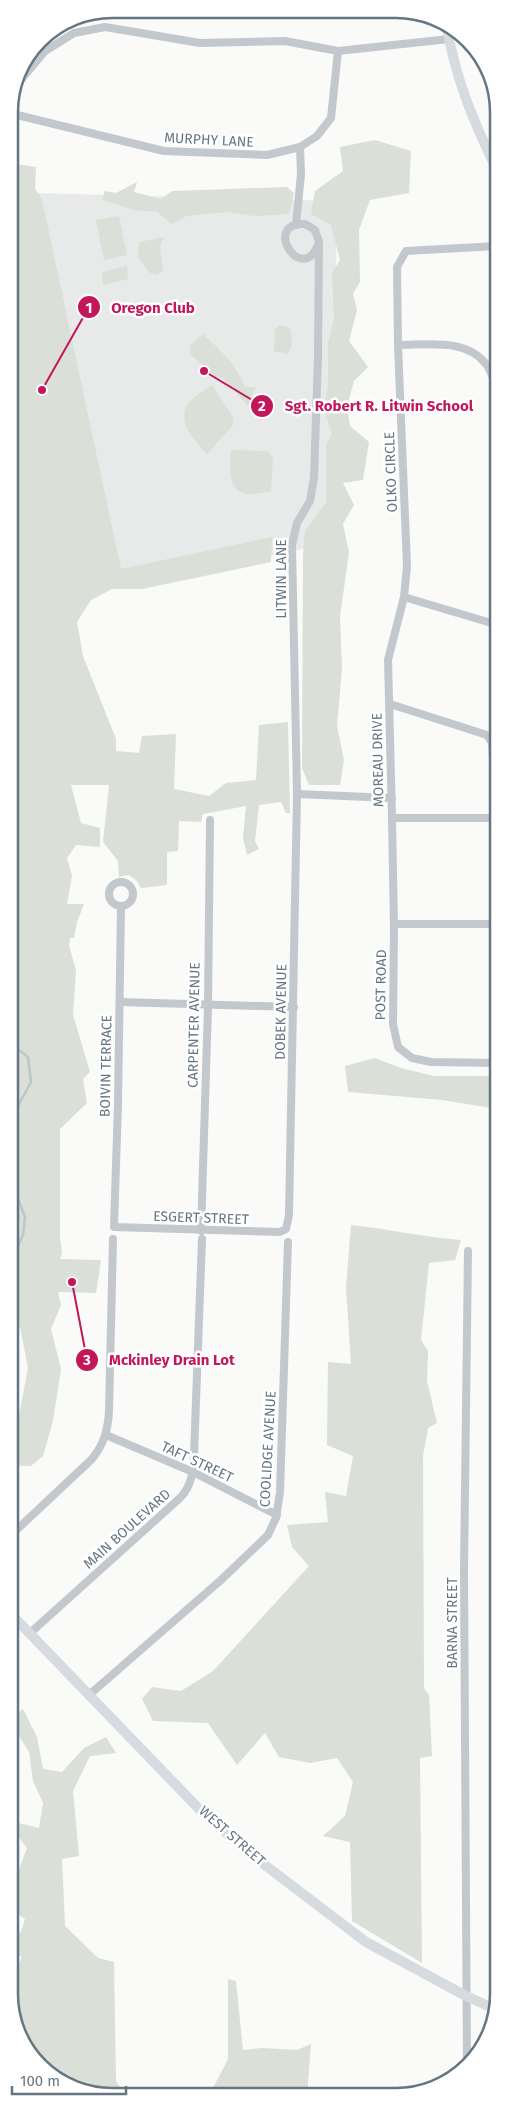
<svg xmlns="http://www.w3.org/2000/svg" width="507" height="2106" viewBox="0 0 507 2106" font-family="'Fira Sans',sans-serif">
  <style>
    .built { fill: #e8e9e9 }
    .green { fill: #dadfd7 }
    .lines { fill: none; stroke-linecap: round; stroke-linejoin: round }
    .stream { stroke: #bbc7cb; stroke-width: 2.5 }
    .minor { stroke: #c3c8cc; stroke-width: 8 }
    .major { stroke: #d6dbdf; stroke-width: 10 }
    .labels { text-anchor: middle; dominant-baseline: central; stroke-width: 5; stroke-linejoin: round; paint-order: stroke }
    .street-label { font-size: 14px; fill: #657683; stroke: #fff }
    .rim { fill: none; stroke: #657683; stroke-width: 2.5 }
    .leader { fill: none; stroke: #c2185b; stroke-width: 2 }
    .callout-dot { fill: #c2185b; stroke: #fff; stroke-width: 2 }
    .mark-label { font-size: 15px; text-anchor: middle; font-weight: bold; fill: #fff }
    .callout-label { font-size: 15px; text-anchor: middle; font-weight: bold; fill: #c2185b; stroke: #fff; stroke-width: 5; stroke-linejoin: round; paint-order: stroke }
  </style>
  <rect width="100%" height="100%" fill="#fafaf8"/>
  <polygon class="built" points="35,193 336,201 337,542 117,587"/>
  <g class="green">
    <polygon points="375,140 411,151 409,193 370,200 359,230 360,282 353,294 357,310 349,341 368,367 354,381 347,407 350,426 369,442 363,480 343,483 354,505 343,524 349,552 340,617 342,669 337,726 344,760 340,785 309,785 302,768 303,554 305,531 326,503 326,445 332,434 324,407 328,386 328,343 334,319 332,273 340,260 331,225 311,214 315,191 343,171 340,147"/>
    <polygon points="9,163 36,167 35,189 42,199 121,569 272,537 271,562 142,589 112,589 91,600 77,622 83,656 116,739 116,751 139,753 142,736 176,734 174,789 209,796 226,783 256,780 259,725 288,722 290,813 286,813 281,802 259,805 255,841 259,849 247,855 243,838 246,806 203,814 201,822 179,821 178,851 167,852 167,885 141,888 136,880 129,875 119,877 118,861 103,842 109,785 71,785 81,823 100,828 100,847 76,845 67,858 72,876 67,904 84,904 77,922 74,938 70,938 69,946 76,970 73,1015 90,1072 83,1079 87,1103 60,1129 60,1238 62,1253 60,1259 101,1260 96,1293 58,1292 61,1305 51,1329 61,1369 53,1421 43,1456 31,1466 9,1465 9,1412 19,1415 28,1368 20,1327 9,1326"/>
    <polygon points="137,182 134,192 161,199 172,191 287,187 294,193 289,214 255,216 226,212 186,216 172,224 157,212 134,210 102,200 105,191 116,193"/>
    <polygon points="119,216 127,255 104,260 96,220"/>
    <polygon points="164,237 160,246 163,271 157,275 150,273 138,257 139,242"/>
    <polygon points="127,266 128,279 103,285 102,272"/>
    <path d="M280 325 290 328C293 337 292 346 288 354L274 351 275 329Z"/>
    <path d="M203 334C221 351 235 363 245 387H256L248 406 223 378 216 377 191 355 190 346Z"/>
    <path d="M212 385 234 419 233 425 207 454C196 441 177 424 187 405 191 398 205 391 212 385Z"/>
    <path d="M231 450 267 451 273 457 271 491C264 492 254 495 247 494 226 490 230 465 231 450Z"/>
    <polygon points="375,1058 401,1068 434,1076 498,1076 498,1109 442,1100 348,1092 345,1066"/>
    <path d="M351 1225C388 1229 424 1237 461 1240L455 1260 429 1263 421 1340 428 1351 427 1381 437 1423 428 1428 423 1456 424 1688 429 1695 432 1756 420 1758 422 1963 352 1921 350 1842 323 1836 345 1816 353 1782 337 1758 310 1763 279 1757 265 1733 237 1765 208 1723 153 1721 142 1699 152 1687 181 1691 213 1671 309 1566 292 1547 287 1525 328 1522 325 1492 346 1496 353 1456 327 1445 328 1362 351 1364 346 1288Z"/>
    <polygon points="23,1709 37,1737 43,1769 62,1772 84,1748 106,1737 116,1753 90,1756 73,1791 79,1856 62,1859 65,1926 98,1958 114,1962 116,2081 124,2093 122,2095 92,2095 34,2057 10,2008 10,1970 15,1971 22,1957 10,1953 10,1936 21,1932 25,1919 10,1909 10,1893 27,1848 10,1826 10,1821 39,1828 43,1803 33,1781 29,1752 10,1722 10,1719"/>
    <polygon points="228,1979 236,1981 243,2050 262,2048 297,2050 311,2044 307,2096 211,2096 212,2090 228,2059"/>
  </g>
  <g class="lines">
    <polyline class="stream" points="9,1042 28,1057 31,1082 12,1117 12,1183 25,1217 23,1235 13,1257 9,1257"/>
    <g class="minor">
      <polyline points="39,39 45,51 74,33 105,27 200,43 285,41 338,51 449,39"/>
      <polyline points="9,109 20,81 45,51"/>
      <polyline points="9,113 164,151 267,155 300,147 317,136 331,118 338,51"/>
      <polyline points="296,225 301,174 300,147"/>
      <path d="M318 245C302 286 261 222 305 224L315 230 319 242 318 357 314 478 310 501 297 523 292 545 297 794 392 798"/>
      <polyline points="497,246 406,251 397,267 398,345 407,566 404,597 498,625"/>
      <path d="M398 345C428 345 466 338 486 364 491 370 494 381 497 389"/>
      <polyline points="404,597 388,660 392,818 498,818"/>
      <polyline points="390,704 487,735 492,743 497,818"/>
      <polyline points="392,818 394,928 393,1024 398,1047 412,1058 431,1062 498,1063"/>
      <circle cx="121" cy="894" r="12"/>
      <polyline points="121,906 118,1104 114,1227 280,1232 286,1229 289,1215 297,794"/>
      <polyline points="394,924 498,924"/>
      <polyline points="120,1002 294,1007"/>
      <polyline points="201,1231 208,1007 210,820"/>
      <polyline points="106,1435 193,1472 277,1515"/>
      <path d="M9 1537 92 1459C104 1444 108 1430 109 1411L113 1239"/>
      <path d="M29 1634 180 1498C192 1486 193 1471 194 1455L202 1239"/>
      <polyline points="89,1695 221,1580 268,1535 276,1518 280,1492 288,1242"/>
      <polyline points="10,1964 14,1966"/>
      <polyline points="467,2066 464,1571 468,1251"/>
    </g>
    <g class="major">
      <path d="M447 28C456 80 474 123 497 170"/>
      <polyline points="10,1613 201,1811 249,1853 366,1942 466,1996 495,2009"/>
    </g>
  </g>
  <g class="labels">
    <g class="street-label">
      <text transform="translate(209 140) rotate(3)">MURPHY LANE</text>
      <text transform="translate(391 472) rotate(-92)">OLKO CIRCLE</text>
      <text transform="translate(281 579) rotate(-90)">LITWIN LANE</text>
      <text transform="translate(378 760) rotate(-91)">MOREAU DRIVE</text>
      <text transform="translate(381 985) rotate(-89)">POST ROAD</text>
      <text transform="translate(281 1012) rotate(-89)">DOBEK AVENUE</text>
      <text transform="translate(194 1025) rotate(-89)">CARPENTER AVENUE</text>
      <text transform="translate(106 1066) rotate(-89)">BOIVIN TERRACE</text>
      <text transform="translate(201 1218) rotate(2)">ESGERT STREET</text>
      <text transform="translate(268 1449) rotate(-87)">COOLIDGE AVENUE</text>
      <text transform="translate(197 1462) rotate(25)">TAFT STREET</text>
      <text transform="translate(127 1529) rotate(-42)">MAIN BOULEVARD</text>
      <text transform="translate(452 1623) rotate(-90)">BARNA STREET</text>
      <text transform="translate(232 1836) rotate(41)">WEST STREET</text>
    </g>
  </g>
  <path d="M0 0H507V2106H0ZM112 18H396A94 94 0 0 1 490 112V1994A94 94 0 0 1 396 2088H112A94 94 0 0 1 18 1994V112A94 94 0 0 1 112 18Z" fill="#fff" fill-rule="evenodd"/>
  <path class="rim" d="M112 18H396A94 94 0 0 1 490 112V1994A94 94 0 0 1 396 2088H112A94 94 0 0 1 18 1994V112A94 94 0 0 1 112 18Z"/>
  <path class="leader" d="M42 390L89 307M204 371L262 406M72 1282L87 1360"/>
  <g class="callout-dot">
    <circle cx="42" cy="390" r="5"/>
    <circle cx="204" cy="371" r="5"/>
    <circle cx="72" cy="1282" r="5"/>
    <circle cx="89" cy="307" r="12"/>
    <circle cx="262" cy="406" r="12"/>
    <circle cx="87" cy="1360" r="12"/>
  </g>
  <g class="mark-label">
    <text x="89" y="313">1</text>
    <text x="262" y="411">2</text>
    <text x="87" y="1365">3</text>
  </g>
  <g class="callout-label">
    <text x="153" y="313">Oregon Club</text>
    <text x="379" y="411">Sgt. Robert R. Litwin School</text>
    <text x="172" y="1365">Mckinley Drain Lot</text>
  </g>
  <path d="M12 2086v8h114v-8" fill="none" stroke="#657683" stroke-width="2.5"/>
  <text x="20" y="2086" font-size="15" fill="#657683" stroke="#ffffff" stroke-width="4" paint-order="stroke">100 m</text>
</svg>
